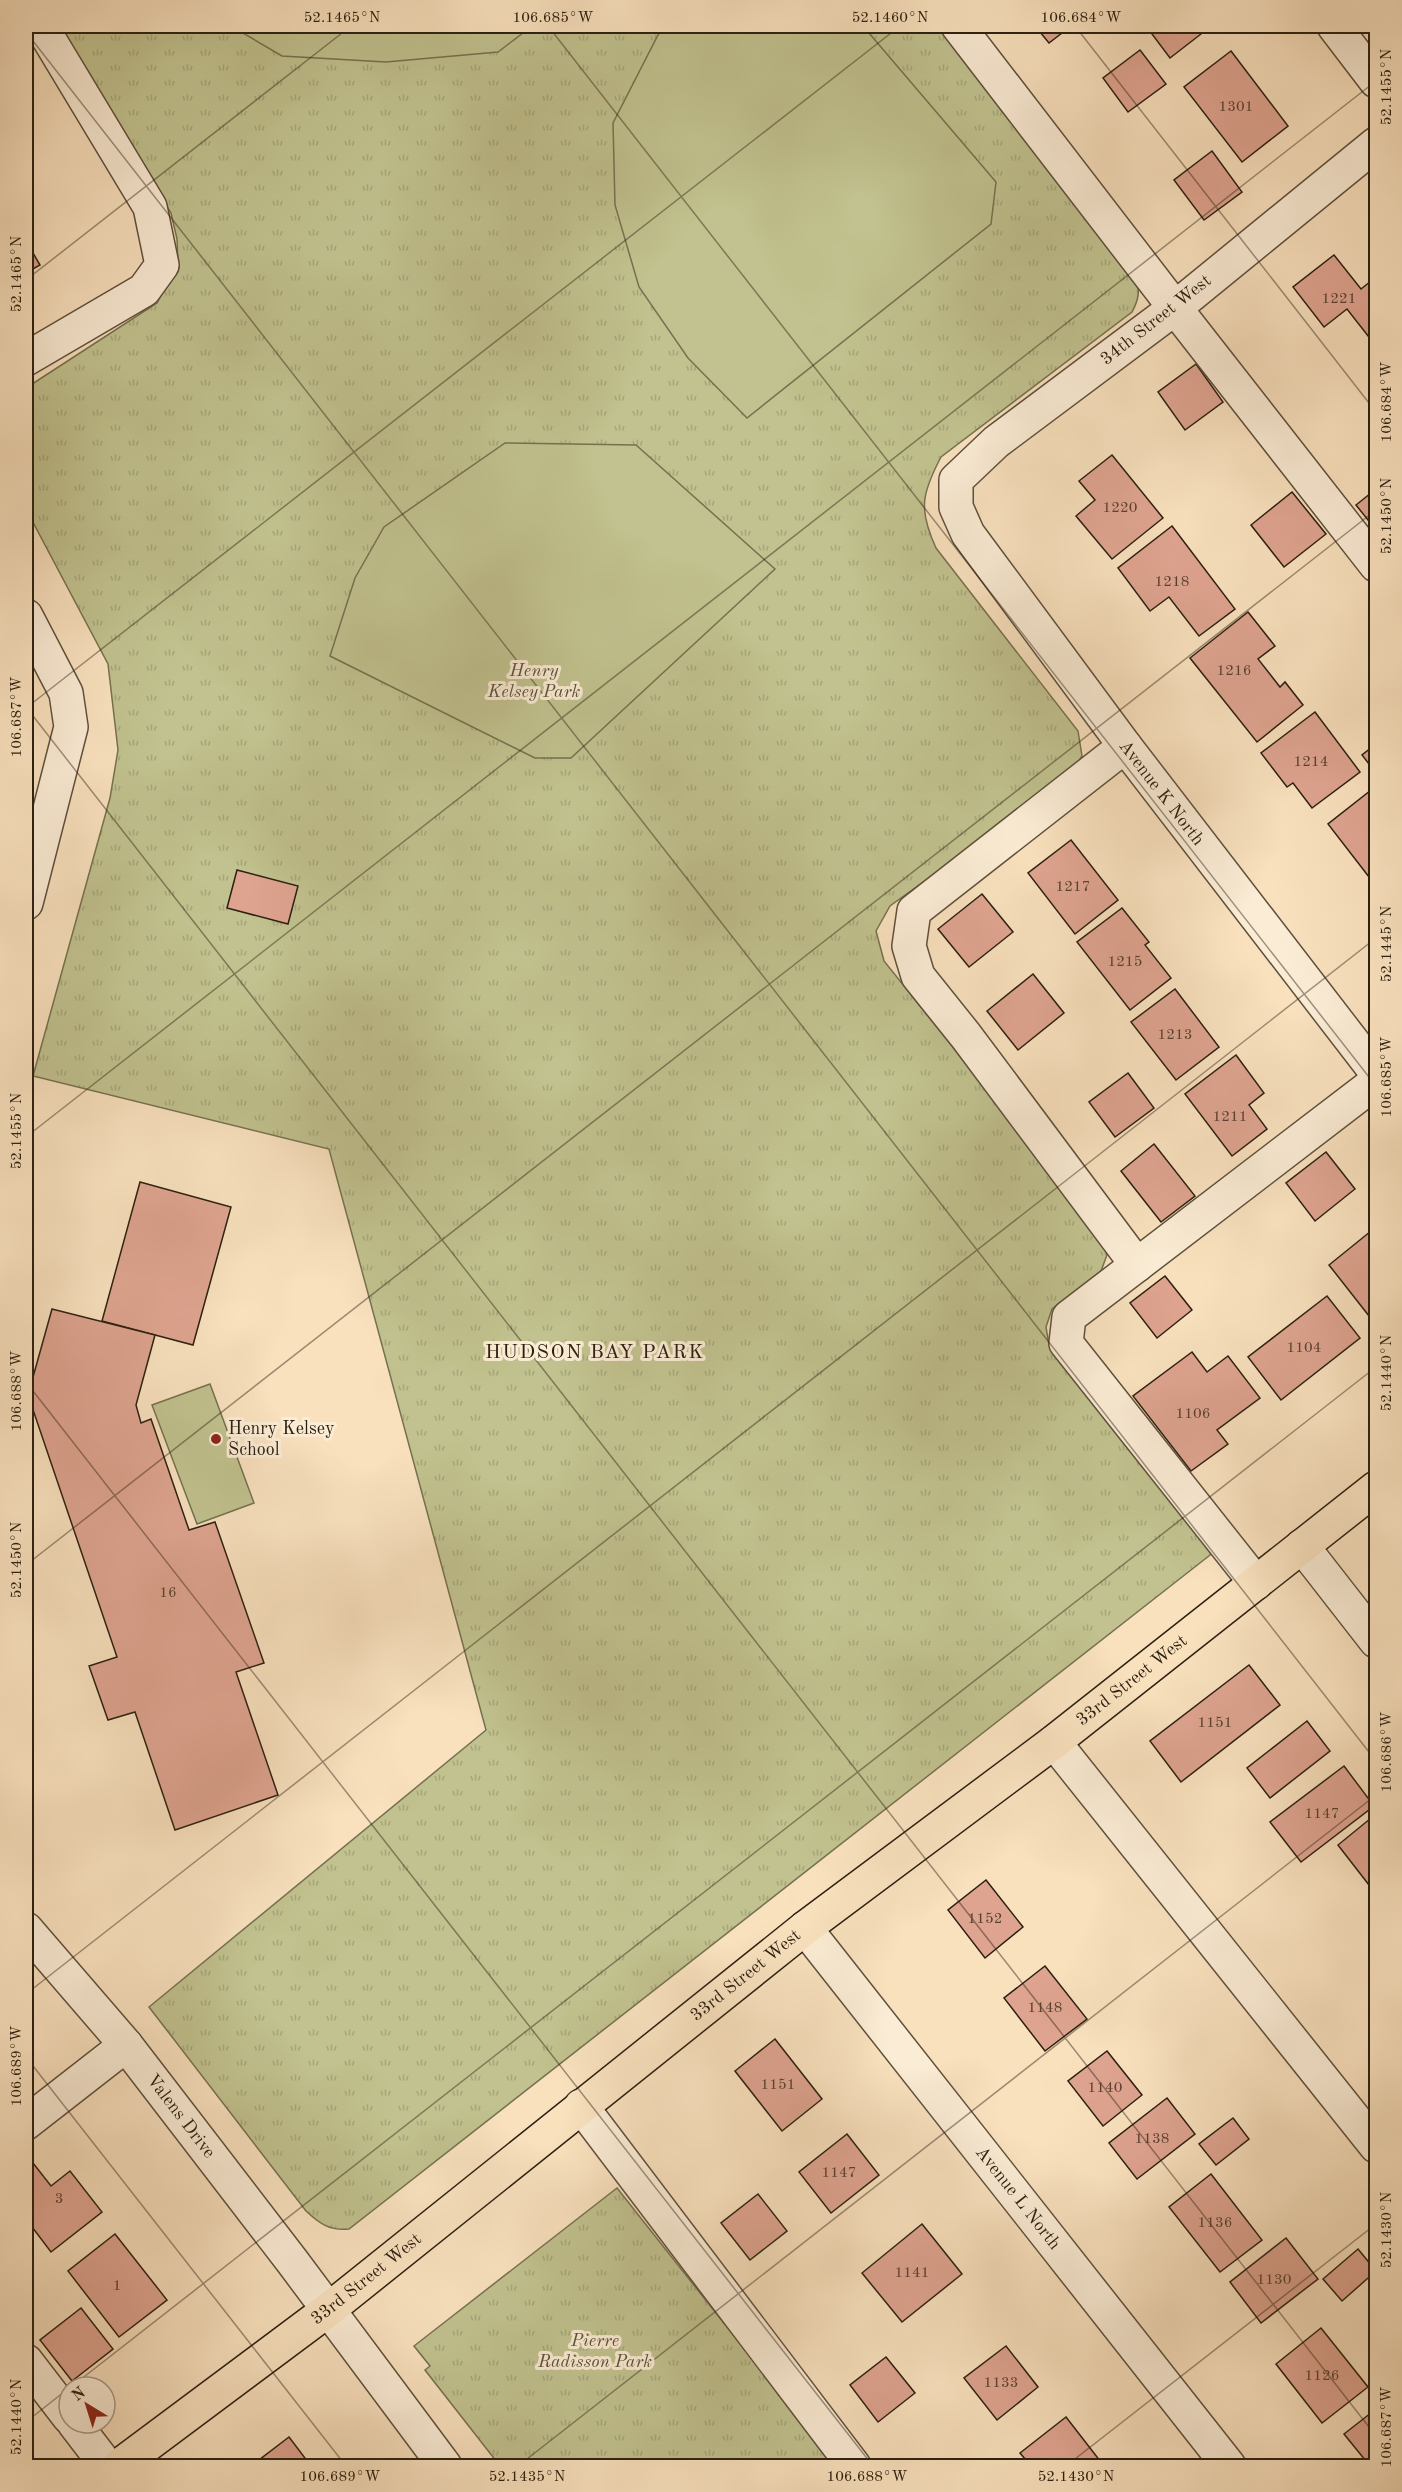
<svg xmlns="http://www.w3.org/2000/svg" width="1402" height="2492" viewBox="0 0 1402 2492" font-family="'Old Standard TT',serif">
  <style>
    .park { fill: url(#park-tufts); stroke: #767150; stroke-width: 1.5 }
    .pitch { fill: #c1c28f; stroke: #767150; stroke-width: 1.5 }
    .building { fill: #dfa490; stroke: #2c2011; stroke-width: 1.5 }
    .lines { fill: none; stroke-linecap: round; stroke-linejoin: round }
    .minor-casing { stroke: #5f503c; stroke-width: 36 }
    .major-casing { stroke: #2c2011; stroke-width: 36 }
    .minor { stroke: #fbecd5; stroke-width: 33 }
    .major { stroke: #f9e1be; stroke-width: 33 }
    .ticks { fill: none; stroke: #2c2011; stroke-width: 1.5; stroke-opacity: 0.45 }
    .poi-dot { fill: #8f2418; stroke: #fbecd5; stroke-width: 2 }
    .labels { text-anchor: middle; dominant-baseline: central; stroke-width: 6; stroke-linejoin: round; paint-order: stroke }
    .number-label { font-size: 15px; fill: #594131 }
    .street-label { font-size: 18px; fill: #2c2011; stroke: #fbecd5 }
    .park-label { font-size: 18px; font-style: italic; fill: #595137; stroke: #fbecd5 }
    .poi-label { font-size: 18px; fill: #2c2011; stroke: #fbecd5; text-anchor: start }
    .neighbourhood-label { font-size: 20px; letter-spacing: 1.5px; fill: #2c2011; stroke: #fbecd5 }
    .neatline { fill: none; stroke: #2c2011; stroke-width: 2 }
    .ticks-label { font-size: 15px; text-anchor: middle; fill: #2c2011 }
  </style>
  <defs>
    <pattern id="park-tufts" width="24" height="20" patternUnits="userSpaceOnUse" patternTransform="scale(1.5)"><rect width="24" height="20" fill="#c1c28f"/><path d="M3 7l-1-3M5 7V3M7 7l1-3M15 17l-1-3M17 17v-4M19 17l1-3" fill="none" stroke="#a6a67a"/></pattern>
  </defs>
  <rect width="100%" height="100%" fill="#f9e1be"/>
  <filter id="stains"><feTurbulence type="fractalNoise" baseFrequency=".00333" numOctaves="4"/><feColorMatrix values="0 0 0 0 .2 0 0 0 0 .09 0 0 0 0 .02 0 0 0 .5 -.17"/></filter>
  <radialGradient id="worn" r=".72"><stop offset=".6" stop-color="#630" stop-opacity="0"/><stop offset="1" stop-color="#630" stop-opacity=".3"/></radialGradient>
  <g class="park">
    <path d="M56 26H944L1136 277C1140 291 1139 299 1132 312L941 457C922 493 918 509 936 548L1078 731 1082 756 1069 777 890 906 876 931 884 961 1104 1236 1107 1255 1101 1271 1052 1309 1046 1327 1049 1345 1214 1552 349 2229C330 2231 320 2224 306 2211L149 2007 486 1730 329 1149 33 1076 110 798 118 750 108 664 26 509V388L157 303 178 264 177 239 171 213Z"/>
    <polygon points="617,2188 837,2466 500,2466 425,2370 430,2366 414,2346"/>
  </g>
  <g class="pitch">
    <polygon points="231,26 532,26 498,52 386,62 282,56"/>
    <polygon points="665,26 863,26 996,182 991,224 747,418 688,358 639,287 615,205 613,123 658,35"/>
    <polygon points="505,443 636,445 775,569 571,758 535,758 330,656 355,578 384,527"/>
    <polygon points="210,1384 254,1503 197,1524 152,1405"/>
  </g>
  <g class="building">
    <polygon points="1035,26 1071,26 1049,43"/>
    <polygon points="1146,26 1209,26 1210,27 1170,58"/>
    <polygon points="1140,50 1166,84 1128,112 1103,78"/>
    <polygon points="1231,51 1288,126 1242,162 1184,87"/>
    <polygon points="1212,151 1242,192 1204,220 1174,180"/>
    <polygon points="26,241 40,265 26,273"/>
    <polygon points="1334,255 1361,289 1376,277 1376,346 1347,309 1324,327 1293,287"/>
    <polygon points="1196,364 1223,402 1185,430 1158,392"/>
    <polygon points="1112,455 1163,518 1112,559 1076,516 1095,500 1079,481"/>
    <polygon points="1376,489 1376,522 1372,525 1356,505"/>
    <polygon points="1292,492 1326,534 1284,567 1251,525"/>
    <polygon points="1172,526 1235,609 1199,636 1169,597 1150,611 1118,568"/>
    <polygon points="1248,612 1275,646 1258,659 1280,687 1285,682 1303,705 1257,742 1190,658"/>
    <polygon points="1315,712 1360,772 1312,808 1293,783 1287,787 1261,753"/>
    <polygon points="1376,744 1376,773 1362,755"/>
    <polygon points="1375,787 1376,790 1376,886 1328,824"/>
    <polygon points="1071,840 1118,900 1075,934 1028,873"/>
    <polygon points="237,870 298,886 288,924 227,908"/>
    <polygon points="982,894 1013,932 969,967 938,929"/>
    <polygon points="1122,908 1149,942 1145,945 1171,978 1130,1010 1077,942"/>
    <polygon points="1033,974 1064,1013 1018,1050 987,1011"/>
    <polygon points="1175,989 1219,1047 1176,1080 1131,1022"/>
    <polygon points="1236,1055 1264,1093 1249,1105 1267,1129 1232,1156 1185,1094"/>
    <polygon points="1128,1073 1154,1108 1115,1137 1089,1102"/>
    <polygon points="1154,1144 1195,1196 1161,1222 1121,1171"/>
    <polygon points="1326,1152 1355,1189 1315,1221 1286,1183"/>
    <polygon points="140,1182 231,1207 193,1345 102,1321"/>
    <polygon points="1376,1227 1376,1318 1373,1321 1329,1265"/>
    <polygon points="1165,1276 1192,1310 1157,1338 1130,1303"/>
    <polygon points="1327,1296 1360,1338 1281,1400 1248,1357"/>
    <polygon points="52,1309 155,1335 136,1405 141,1423 151,1419 189,1530 215,1522 264,1663 236,1672 278,1795 175,1830 135,1712 108,1720 89,1666 117,1657 28,1395"/>
    <polygon points="1192,1352 1207,1372 1228,1356 1260,1398 1217,1430 1228,1444 1191,1471 1133,1396"/>
    <polygon points="1249,1665 1280,1705 1181,1782 1150,1741"/>
    <polygon points="1307,1721 1330,1751 1270,1798 1247,1768"/>
    <polygon points="1344,1766 1374,1806 1301,1862 1270,1822"/>
    <polygon points="1376,1814 1376,1894 1338,1845"/>
    <polygon points="986,1880 1023,1927 985,1958 948,1910"/>
    <polygon points="1045,1966 1087,2019 1045,2051 1004,1998"/>
    <polygon points="775,2039 822,2099 782,2131 735,2071"/>
    <polygon points="1107,2051 1142,2095 1103,2126 1068,2081"/>
    <polygon points="1167,2098 1195,2134 1137,2179 1109,2143"/>
    <polygon points="1233,2118 1249,2139 1216,2165 1199,2144"/>
    <polygon points="847,2134 879,2175 831,2213 799,2172"/>
    <polygon points="33,2163 51,2186 70,2171 102,2212 51,2252 26,2219 26,2169"/>
    <polygon points="1211,2174 1262,2240 1220,2272 1169,2207"/>
    <polygon points="758,2194 787,2231 750,2260 721,2223"/>
    <polygon points="922,2224 962,2274 902,2322 862,2273"/>
    <polygon points="115,2234 167,2300 119,2337 68,2271"/>
    <polygon points="1286,2238 1318,2279 1261,2323 1230,2282"/>
    <polygon points="1358,2249 1376,2271 1342,2301 1323,2279"/>
    <polygon points="81,2308 113,2349 72,2381 40,2340"/>
    <polygon points="1321,2328 1368,2387 1322,2423 1276,2364"/>
    <polygon points="1006,2346 1038,2387 997,2420 964,2378"/>
    <polygon points="886,2357 915,2393 878,2422 850,2385"/>
    <polygon points="1376,2409 1376,2466 1370,2466 1344,2434"/>
    <polygon points="1066,2417 1104,2466 1031,2466 1020,2453"/>
    <polygon points="289,2437 311,2466 251,2466"/>
  </g>
  <g class="lines">
    <defs>
      <g id="minor">
        <polyline points="958,26 1175,308 1376,565"/>
        <polyline points="1334,26 1376,81"/>
        <path id="s1" d="M1376 144 1175 308 996 442 956 480V507L968 534 1125 746 1376 1072"/>
        <polyline points="26,359 144,290 162,265 150,207 41,26"/>
        <polyline points="26,616 66,693 71,727 26,903"/>
        <polyline points="1125,746 914,911 909,946 918,976 966,1036 1137,1265"/>
        <polyline points="1302,1546 1376,1641"/>
        <polyline points="1256,1583 1066,1343 1069,1317 1376,1082"/>
        <polyline points="1054,1742 1376,2146"/>
        <path id="s2" d="M805 1928 1229 2466"/>
        <path id="s3" d="M26 1929 126 2045 292 2261 445 2466"/>
        <polyline points="581,2106 854,2466"/>
        <polyline points="26,2123 126,2045"/>
        <polyline points="26,2361 69,2417"/>
        <polyline points="74,2423 107,2466"/>
      </g>
      <g id="major">
        <path id="s4" d="M119 2466 328 2310 805 1928 1054 1742 1376 1488"/>
      </g>
    </defs>
    <use href="#minor" class="minor-casing"/>
    <use href="#major" class="major-casing"/>
    <use href="#minor" class="minor"/>
    <use href="#major" class="major"/>
  </g>
  <path class="ticks" d="M548 26 1376 1086M1075 26 1376 412M26 32 1376 1761M26 280 351 26M26 707 1376 2436M26 708 900 26M26 1137 1376 81M26 1382 873 2466M26 1565 1376 510M26 1994 1376 938M26 2057 346 2466M71 2387 1376 1367M26 2422 69 2388M518 2466 1376 1795M1066 2466 1376 2224"/>
  <circle class="poi-dot" cx="216" cy="1439" r="6"/>
  <g class="labels">
    <g class="number-label">
      <text x="1236" y="107">1301</text>
      <text x="1339" y="299">1221</text>
      <text x="1120" y="508">1220</text>
      <text x="1172" y="582">1218</text>
      <text x="1234" y="671">1216</text>
      <text x="1311" y="762">1214</text>
      <text x="1073" y="887">1217</text>
      <text x="1125" y="962">1215</text>
      <text x="1175" y="1035">1213</text>
      <text x="1230" y="1117">1211</text>
      <text x="1304" y="1348">1104</text>
      <text x="1193" y="1414">1106</text>
      <text x="168" y="1593">16</text>
      <text x="1215" y="1723">1151</text>
      <text x="1322" y="1814">1147</text>
      <text x="985" y="1919">1152</text>
      <text x="1045" y="2008">1148</text>
      <text x="778" y="2085">1151</text>
      <text x="1105" y="2088">1140</text>
      <text x="1152" y="2139">1138</text>
      <text x="839" y="2173">1147</text>
      <text x="59" y="2199">3</text>
      <text x="1215" y="2223">1136</text>
      <text x="912" y="2273">1141</text>
      <text x="1274" y="2280">1130</text>
      <text x="117" y="2286">1</text>
      <text x="1322" y="2376">1126</text>
      <text x="1001" y="2383">1133</text>
    </g>
    <g class="street-label">
      <text transform="translate(1156 320) rotate(-38)">34th Street West</text>
      <text stroke="none"><textPath href="#s1" startOffset="918">Avenue K North</textPath></text>
      <text stroke="none"><textPath href="#s4" startOffset="1282">33rd Street West</textPath></text>
      <text stroke="none"><textPath href="#s4" startOffset="796">33rd Street West</textPath></text>
      <text stroke="none"><textPath href="#s3" startOffset="243">Valens Drive</textPath></text>
      <text stroke="none"><textPath href="#s2" startOffset="344">Avenue L North</textPath></text>
      <text stroke="none"><textPath href="#s4" startOffset="310">33rd Street West</textPath></text>
    </g>
    <g class="park-label">
      <text x="534" y="671">Henry<tspan x="534" dy="21">Kelsey Park</tspan></text>
      <text x="595" y="2341">Pierre<tspan x="595" dy="21">Radisson Park</tspan></text>
    </g>
    <g class="poi-label">
      <text x="228" y="1429">Henry Kelsey<tspan x="228" dy="21">School</tspan></text>
    </g>
    <g class="neighbourhood-label">
      <text x="595" y="1353">HUDSON BAY PARK</text>
    </g>
  </g>
  <rect width="1402" height="2492" fill="none" stroke="#f9e1be" stroke-width="66"/>
  <g transform="translate(87 2405) rotate(322)"><circle r="28" fill="#fbecd5" stroke="#a89a87" stroke-width="1.5"/>
  <path d="M0-4.5L10 22L0 15L-10 22Z" fill="#8f2418"/>
  <text y="-9" font-size="16" font-weight="bold" text-anchor="middle" fill="#2c2011">N</text>
  </g>
  <rect x="33" y="33" width="1336" height="2426" class="neatline"/>
  <g class="ticks-label">
    <text x="342" y="22">52.1465°N</text>
    <text x="553" y="22">106.685°W</text>
    <text x="890" y="22">52.1460°N</text>
    <text x="1081" y="22">106.684°W</text>
    <text transform="translate(1386 87) rotate(-90)" y="5">52.1455°N</text>
    <text transform="translate(16 274) rotate(-90)" y="5">52.1465°N</text>
    <text transform="translate(1386 402) rotate(-90)" y="5">106.684°W</text>
    <text transform="translate(1386 516) rotate(-90)" y="5">52.1450°N</text>
    <text transform="translate(16 717) rotate(-90)" y="5">106.687°W</text>
    <text transform="translate(1386 944) rotate(-90)" y="5">52.1445°N</text>
    <text transform="translate(1386 1077) rotate(-90)" y="5">106.685°W</text>
    <text transform="translate(16 1131) rotate(-90)" y="5">52.1455°N</text>
    <text transform="translate(1386 1373) rotate(-90)" y="5">52.1440°N</text>
    <text transform="translate(16 1391) rotate(-90)" y="5">106.688°W</text>
    <text transform="translate(16 1560) rotate(-90)" y="5">52.1450°N</text>
    <text transform="translate(1386 1752) rotate(-90)" y="5">106.686°W</text>
    <text transform="translate(16 2066) rotate(-90)" y="5">106.689°W</text>
    <text transform="translate(1386 2230) rotate(-90)" y="5">52.1430°N</text>
    <text transform="translate(16 2417) rotate(-90)" y="5">52.1440°N</text>
    <text transform="translate(1386 2427) rotate(-90)" y="5">106.687°W</text>
    <text x="340" y="2481">106.689°W</text>
    <text x="527" y="2481">52.1435°N</text>
    <text x="867" y="2481">106.688°W</text>
    <text x="1076" y="2481">52.1430°N</text>
  </g>
  <rect width="100%" height="100%" filter="url(#stains)"/>
  <rect width="100%" height="100%" fill="url(#worn)"/>
</svg>
